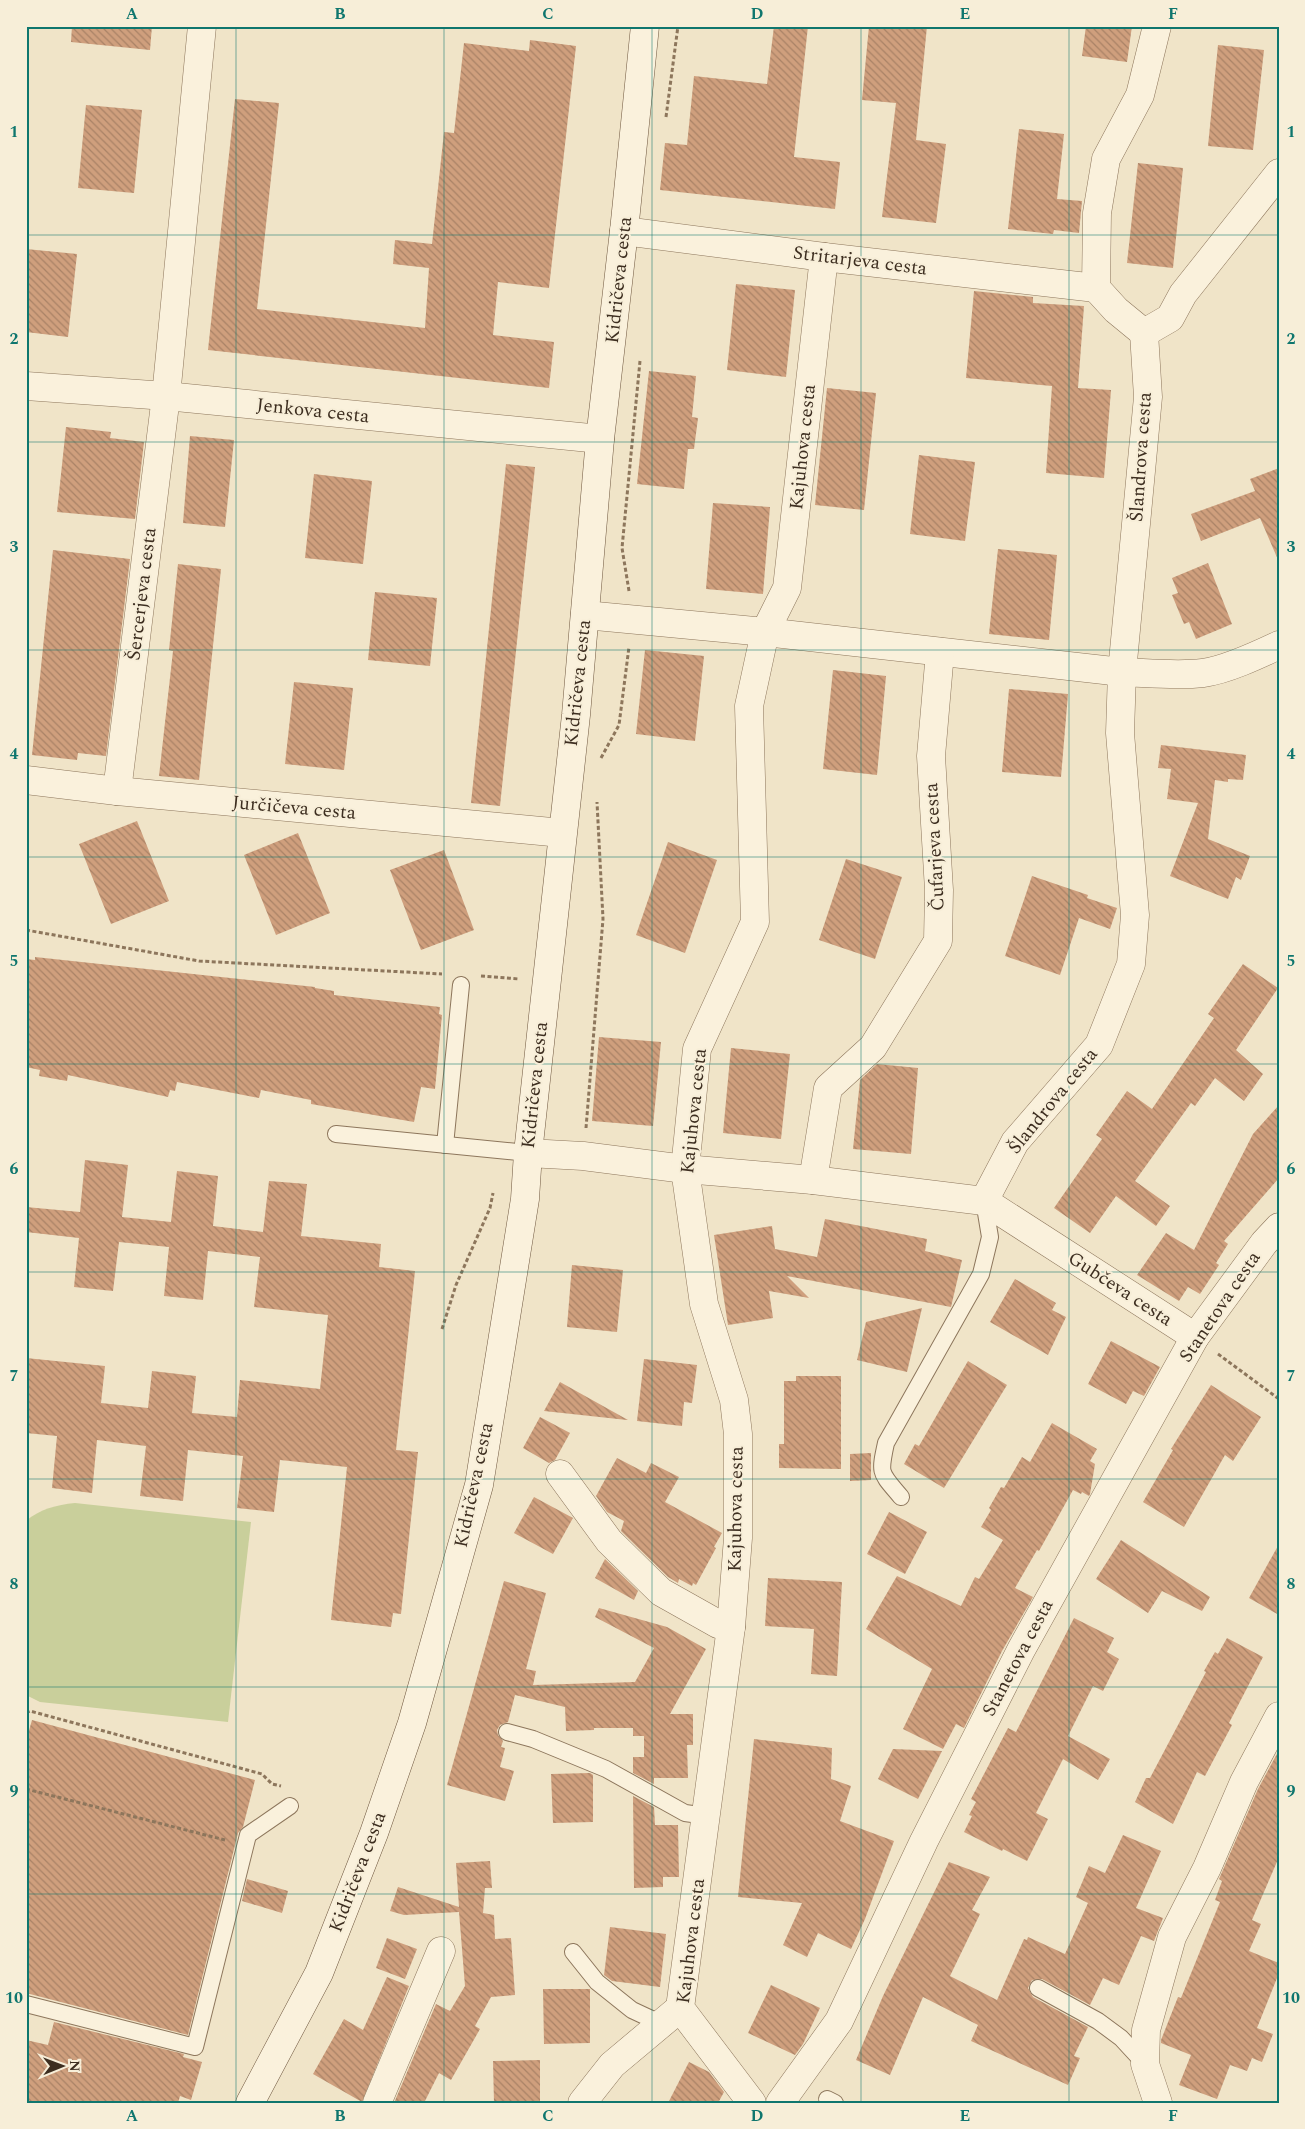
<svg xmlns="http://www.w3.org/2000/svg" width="1305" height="2129" viewBox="0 0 1305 2129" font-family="Spectral,serif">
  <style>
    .pitch { fill: #c9cf9b }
    .building { fill: url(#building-back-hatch) }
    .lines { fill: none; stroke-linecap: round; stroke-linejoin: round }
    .lane-casing { stroke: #8d765c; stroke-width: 18 }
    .street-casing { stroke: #8d765c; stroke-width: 29 }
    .secondary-casing { stroke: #6f573f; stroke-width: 29 }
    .path { stroke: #8d765c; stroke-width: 3; stroke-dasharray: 4 2.5; stroke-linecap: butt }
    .lane { stroke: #faf1dc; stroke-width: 16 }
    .street { stroke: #faf1dc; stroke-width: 28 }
    .secondary { stroke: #faf1dc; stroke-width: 28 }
    .grid { fill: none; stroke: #0f766e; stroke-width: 1; stroke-opacity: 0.55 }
    .labels { text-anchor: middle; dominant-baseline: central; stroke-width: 4; stroke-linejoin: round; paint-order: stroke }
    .street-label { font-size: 19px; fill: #3d2e20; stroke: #f7eed8 }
    .neatline { fill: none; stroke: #0f766e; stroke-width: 2 }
    .grid-label { font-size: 16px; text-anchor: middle; font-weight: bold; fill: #0f766e }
  </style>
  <defs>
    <pattern id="building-back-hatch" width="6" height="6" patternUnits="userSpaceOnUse" patternTransform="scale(1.25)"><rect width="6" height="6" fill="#cf9f7d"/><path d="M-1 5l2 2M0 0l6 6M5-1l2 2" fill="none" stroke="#a98266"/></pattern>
  </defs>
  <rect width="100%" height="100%" fill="#f0e4c8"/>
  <path class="pitch" d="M75 1503 251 1522 228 1722 40 1702 26 1695V1521C40 1509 56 1505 75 1503Z"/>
  <g class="building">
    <polygon points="72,26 152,26 150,50 71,42"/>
    <polygon points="774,26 808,26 794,157 840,162 835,209 660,190 665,143 687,145 694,76 767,84"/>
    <polygon points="869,26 927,26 916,140 946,144 936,223 882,217 896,103 862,100"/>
    <polygon points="1086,26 1132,26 1127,62 1082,56"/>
    <polygon points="530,40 576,46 549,288 498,282 493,335 554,342 549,388 208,350 235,99 279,103 257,309 425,328 429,268 393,264 395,240 432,244 444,132 454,133 464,43 529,51"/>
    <polygon points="1218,45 1264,50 1253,150 1208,146"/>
    <polygon points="86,105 142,110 134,193 78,188"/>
    <polygon points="1019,129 1064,134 1057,199 1082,201 1079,233 1054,230 1053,234 1008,229"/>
    <polygon points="1138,163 1183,168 1173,268 1127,263"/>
    <polygon points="26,249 77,254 68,337 26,332"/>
    <polygon points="736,284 795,290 786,377 727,370"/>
    <polygon points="974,291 1033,297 1033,303 1084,306 1078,388 1111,390 1104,478 1046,473 1052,386 966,378"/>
    <polygon points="649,371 696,376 692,417 698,418 694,449 688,449 684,489 637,484"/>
    <polygon points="827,388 876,393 864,510 815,505"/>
    <polygon points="66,427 111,432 110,438 144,442 135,519 57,512"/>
    <polygon points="190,436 234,440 225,527 183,523"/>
    <polygon points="919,455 975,462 965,541 910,534"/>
    <polygon points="506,464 535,467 500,806 471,803"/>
    <polygon points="1279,468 1279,562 1260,518 1201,541 1191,514 1255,491 1250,479"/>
    <polygon points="314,474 372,481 363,564 305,558"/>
    <polygon points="713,503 770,507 763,594 706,589"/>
    <polygon points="998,549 1057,555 1049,640 989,634"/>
    <polygon points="53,550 130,559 106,756 78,753 77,760 32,755"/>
    <polygon points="1208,563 1232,624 1196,639 1189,622 1184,624 1172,595 1178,593 1172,578"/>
    <polygon points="178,564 221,569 199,780 159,776 173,651 169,650"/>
    <polygon points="375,592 437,598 430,666 368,660"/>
    <polygon points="645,650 704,656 695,741 636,734"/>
    <polygon points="833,670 886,676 877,775 823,769"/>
    <polygon points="294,682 353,688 344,770 285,764"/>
    <polygon points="1009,689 1068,694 1061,777 1002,772"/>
    <polygon points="1161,745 1246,755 1243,780 1228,779 1228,782 1215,780 1208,839 1250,856 1241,880 1236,877 1228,899 1170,876 1198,803 1167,799 1171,769 1158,768"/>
    <polygon points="137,821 169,901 111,924 79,844"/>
    <polygon points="298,833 330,913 276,935 244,855"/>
    <polygon points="668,842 717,860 685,953 636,935"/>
    <polygon points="444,850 474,930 421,950 390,870"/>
    <polygon points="846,859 902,877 875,959 819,940"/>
    <polygon points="1032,876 1088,895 1087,898 1117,908 1110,929 1079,918 1060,975 1005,956"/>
    <polygon points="35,957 315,987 315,988 334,991 334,995 440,1007 439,1014 442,1015 435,1089 421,1087 414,1122 311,1104 311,1100 261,1090 259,1098 177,1082 175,1091 170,1090 168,1097 68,1075 67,1081 39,1076 40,1070 26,1067 26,959 35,960"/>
    <polygon points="1243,964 1278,988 1236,1050 1263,1074 1244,1101 1215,1078 1195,1106 1191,1103 1135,1181 1170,1206 1156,1226 1116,1196 1090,1233 1054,1208 1102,1139 1096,1135 1127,1091 1152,1109 1214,1018 1208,1014"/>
    <polygon points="599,1037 661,1042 653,1126 592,1121"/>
    <polygon points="731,1048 790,1054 781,1139 723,1133"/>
    <polygon points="877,1064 918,1068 911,1154 853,1149 860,1080"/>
    <polygon points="1279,1105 1279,1178 1224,1241 1228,1244 1216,1263 1219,1265 1200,1294 1188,1287 1179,1301 1137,1275 1166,1233 1194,1250 1253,1134"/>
    <polygon points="85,1160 128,1165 122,1217 171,1222 177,1171 218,1176 213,1226 263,1232 269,1181 307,1184 301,1236 381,1244 379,1267 415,1271 396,1450 418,1452 401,1614 393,1613 391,1627 331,1620 347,1467 280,1460 274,1512 237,1508 243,1456 188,1450 183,1501 140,1496 146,1446 97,1440 92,1493 52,1488 57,1436 26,1433 26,1358 105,1366 101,1403 148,1408 152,1371 196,1376 192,1413 237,1417 240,1380 320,1389 328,1315 254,1307 260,1257 208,1251 203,1300 164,1296 169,1247 119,1242 113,1291 74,1287 79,1238 26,1232 26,1207 80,1212"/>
    <polygon points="825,1219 927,1239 925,1251 962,1260 951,1307 787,1276 809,1298 769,1291 773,1318 728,1325 714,1235 772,1226 775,1249 817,1257"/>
    <polygon points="572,1265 623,1270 617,1332 567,1327"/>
    <polygon points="1015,1279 1056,1303 1052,1310 1066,1317 1048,1355 990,1322"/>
    <polygon points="922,1308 907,1372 857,1360 866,1322"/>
    <polygon points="1111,1341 1160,1367 1144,1396 1133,1391 1126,1404 1088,1384"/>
    <polygon points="644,1359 697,1365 692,1403 684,1402 682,1426 637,1421"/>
    <polygon points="968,1361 1007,1385 944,1488 904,1464 915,1444 919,1446"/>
    <polygon points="796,1376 841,1376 841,1469 779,1468 779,1444 784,1444 784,1381 796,1381"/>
    <polygon points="560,1382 628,1420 627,1420 544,1411"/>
    <polygon points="1211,1385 1261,1417 1233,1461 1225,1455 1184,1527 1143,1502 1173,1450 1171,1449"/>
    <polygon points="540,1417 570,1433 555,1460 549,1463 523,1448"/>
    <polygon points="1052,1423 1097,1449 1090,1461 1095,1464 1090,1494 1089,1496 1082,1492 1081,1494 1073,1490 1039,1551 1037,1550 1015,1588 1033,1597 1002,1651 964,1728 956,1724 943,1749 903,1729 932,1669 866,1629 897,1576 961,1606 975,1577 979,1579 1003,1540 981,1527 991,1510 989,1508 1001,1487 1004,1488 1022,1457 1030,1462"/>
    <polygon points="871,1453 871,1480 850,1481 850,1454"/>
    <polygon points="617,1458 646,1473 651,1463 679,1477 665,1502 722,1533 714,1547 716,1548 696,1585 693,1583 692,1586 679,1579 678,1583 668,1577 621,1531 624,1521 607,1512 596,1496"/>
    <polygon points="534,1497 573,1518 553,1554 514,1533"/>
    <polygon points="889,1512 927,1532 905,1574 867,1554"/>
    <polygon points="1121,1540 1210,1597 1202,1611 1162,1591 1148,1613 1096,1579"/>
    <polygon points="1279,1544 1279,1615 1249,1598"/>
    <polygon points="605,1559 638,1591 634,1600 595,1578"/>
    <polygon points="768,1578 842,1582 837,1676 811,1674 814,1629 765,1626"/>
    <polygon points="504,1581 546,1593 526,1669 536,1671 533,1685 635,1682 654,1648 595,1617 599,1608 667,1627 706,1649 670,1714 693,1714 693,1745 687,1745 688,1778 654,1778 654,1784 633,1773 633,1757 644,1757 644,1736 633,1736 633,1728 594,1728 594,1730 566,1731 565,1707 515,1695 508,1722 500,1725 497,1730 498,1735 503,1741 501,1747 505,1748 500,1767 514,1771 505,1801 447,1785"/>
    <polygon points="1074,1618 1114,1638 1107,1652 1119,1659 1103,1691 1093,1686 1068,1736 1110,1759 1098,1780 1063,1759 1036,1813 1048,1819 1027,1861 1003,1849 1002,1851 964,1832 972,1816 969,1815 976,1802 971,1799 1008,1728 1016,1732"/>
    <polygon points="1227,1638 1263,1657 1229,1723 1232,1725 1205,1776 1197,1772 1173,1824 1135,1802 1146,1778 1150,1778 1206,1672 1204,1671 1215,1652 1218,1654"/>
    <polygon points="32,1720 255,1780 243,1827 238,1833 188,2035 26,1993 26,1741"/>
    <polygon points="754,1739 832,1748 831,1779 851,1786 840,1821 894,1841 865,1919 851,1949 818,1933 807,1957 783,1945 802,1903 738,1897"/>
    <polygon points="893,1749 942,1751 918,1799 878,1779"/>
    <polygon points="1279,1750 1279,1857 1252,1920 1261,1924 1249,1951 1279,1963 1279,1973 1257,2028 1273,2034 1262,2062 1252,2058 1247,2071 1230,2065 1217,2099 1179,2085 1191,2055 1161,2043 1161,2040 1178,1997 1181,1998 1220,1902 1215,1900 1222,1881 1219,1879 1258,1789"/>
    <polygon points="590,1773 593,1775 593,1822 553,1823 551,1774"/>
    <polygon points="633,1796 654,1807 655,1825 678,1825 679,1877 663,1877 663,1887 634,1888"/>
    <polygon points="1123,1835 1161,1851 1136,1908 1163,1918 1154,1941 1141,1936 1119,1985 1103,1978 1090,2005 1042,1979 1032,1980 1028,1988 1033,1997 1088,2027 1074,2056 1080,2058 1068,2085 971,2041 978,2025 923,1997 890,2075 856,2060 883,1996 949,1862 990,1877 972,1910 980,1914 950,1976 997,2000 1024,1939 1027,1940 1028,1937 1065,1954 1088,1903 1076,1897 1089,1866 1105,1873"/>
    <polygon points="490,1861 492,1888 485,1888 483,1913 494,1915 495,1939 511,1938 515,1995 491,1997 475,2026 480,2029 451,2080 439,2073 424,2103 394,2103 436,2004 450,2011 465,1986 459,1912 404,1915 390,1911 398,1887 459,1907 456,1863"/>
    <polygon points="247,1879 288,1891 282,1913 242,1901"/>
    <polygon points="610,1927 666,1934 660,1987 612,1981 604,1975"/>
    <polygon points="387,1938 417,1949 405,1979 376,1968"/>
    <polygon points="387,1977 409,1986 362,2102 313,2074 344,2019 363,2030"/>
    <polygon points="771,1985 820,2008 803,2044 795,2055 748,2033"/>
    <polygon points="543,1989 590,1989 590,2043 544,2044"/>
    <polygon points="54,2022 184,2054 183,2057 202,2062 191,2100 180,2096 178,2103 26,2103 26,2040 48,2045"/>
    <polygon points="540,2060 540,2103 494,2103 493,2061"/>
    <polygon points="689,2062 709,2072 724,2092 718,2103 668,2103"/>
  </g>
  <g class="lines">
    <defs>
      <g id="lane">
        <polyline points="336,1134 528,1153"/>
        <polyline points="445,1145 461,985"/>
        <path d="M901 1497C880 1472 879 1475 886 1443L981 1274 990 1237 984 1201"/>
        <polyline points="507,1732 533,1739 606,1769 685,1813 707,1816"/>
        <polyline points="573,1952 597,1982 632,2010 662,2024"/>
        <polyline points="1038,1988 1098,2021 1121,2038 1145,2064"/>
        <polyline points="26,2004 195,2047 248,1835 290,1806"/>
        <polyline points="827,2099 835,2103"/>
      </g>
      <g id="street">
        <polyline points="624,231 824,257 1096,288"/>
        <polyline points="1144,333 1116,310 1096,288 1097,213 1106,159 1140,95 1157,26"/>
        <polyline points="1144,333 1170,318 1183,294 1279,173"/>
        <polyline points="26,386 166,396 600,439"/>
        <path d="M585 615 765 632 1122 672C1149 673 1177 676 1203 673 1226 670 1258 655 1279 645"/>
        <polyline points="26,780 117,791 562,833"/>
        <polyline points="117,791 166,396 202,26"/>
        <polyline points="528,1153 583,1156 685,1169 813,1180 984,1201 1195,1337"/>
        <polyline points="813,1180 828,1088 873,1047 938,941 939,890 931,756 940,652"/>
        <polyline points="984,1201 1015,1142 1099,1045 1131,964 1135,915 1120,733 1122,672 1148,397 1144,333"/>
        <polyline points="560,1474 609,1541 661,1592 718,1624 731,1627"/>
        <polyline points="377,2103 441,1951"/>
        <polyline points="582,2103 612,2065 680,2008"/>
        <polyline points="752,2103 680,2008 731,1627 738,1538 738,1434 734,1400 704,1304 685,1169 697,1049 755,922 749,706 765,632 787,588 824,257"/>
        <polyline points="780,2103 839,2021 924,1841 1021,1650 1195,1337 1264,1243 1279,1227"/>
        <polyline points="1158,2103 1145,2064 1146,2030 1172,1937 1207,1868 1244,1782 1279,1716"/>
      </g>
      <polyline id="secondary" points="250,2103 319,1973 374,1833 412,1723 479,1485 525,1199 528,1153 576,715 600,439 624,231 645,26"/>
    </defs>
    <use href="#lane" class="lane-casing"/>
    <use href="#street" class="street-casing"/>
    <use href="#secondary" class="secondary-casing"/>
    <g class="path">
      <polyline points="666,117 678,26"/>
      <polyline points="629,591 622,548 640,361"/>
      <polyline points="601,758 619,725 629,647"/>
      <polyline points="26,930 199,961 442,974"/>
      <polyline points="481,976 519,979"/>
      <polyline points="586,1128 603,919 597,802"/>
      <polyline points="442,1329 456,1285 490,1208 493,1193"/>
      <polyline points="1218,1354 1279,1399"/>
      <polyline points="26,1713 30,1711 262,1774 272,1784 281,1786"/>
      <polyline points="26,1789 225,1840"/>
    </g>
    <use href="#lane" class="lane"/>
    <use href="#street" class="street"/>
    <use href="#secondary" class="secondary"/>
  </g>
  <path class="grid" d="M236 26V2103M444 26V2103M652 26V2103M861 26V2103M1069 26V2103M26 235H1279M26 442H1279M26 650H1279M26 857H1279M26 1064H1279M26 1272H1279M26 1479H1279M26 1687H1279M26 1894H1279"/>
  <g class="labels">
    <g class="street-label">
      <text transform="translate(860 261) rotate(7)">Stritarjeva cesta</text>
      <text transform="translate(619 280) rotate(-84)">Kidričeva cesta</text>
      <text transform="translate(313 411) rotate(6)">Jenkova cesta</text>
      <text transform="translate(803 447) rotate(-84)">Kajuhova cesta</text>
      <text transform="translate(1141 457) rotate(-86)">Šlandrova cesta</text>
      <text transform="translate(142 594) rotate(-83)">Šercerjeva cesta</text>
      <text transform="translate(578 683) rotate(-84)">Kidričeva cesta</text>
      <text transform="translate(294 808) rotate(5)">Jurčičeva cesta</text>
      <text transform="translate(935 847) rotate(-93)">Čufarjeva cesta</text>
      <text transform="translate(535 1085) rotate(-84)">Kidričeva cesta</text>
      <text transform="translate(1053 1101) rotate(-51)">Šlandrova cesta</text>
      <text transform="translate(694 1111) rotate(-84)">Kajuhova cesta</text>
      <text transform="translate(1120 1289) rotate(33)">Gubčeva cesta</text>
      <text transform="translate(1220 1307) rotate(-56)">Stanetova cesta</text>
      <text transform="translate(474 1485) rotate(-78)">Kidričeva cesta</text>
      <text transform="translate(736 1509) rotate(-89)">Kajuhova cesta</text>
      <text transform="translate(1018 1658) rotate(-62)">Stanetova cesta</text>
      <text transform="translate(358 1872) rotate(-69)">Kidričeva cesta</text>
      <text transform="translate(691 1941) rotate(-83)">Kajuhova cesta</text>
    </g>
  </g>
  <rect width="1305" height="2129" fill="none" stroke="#f7eed8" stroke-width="55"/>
  <g transform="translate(62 2066) rotate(89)" stroke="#f7eed8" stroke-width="4" paint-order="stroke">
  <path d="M0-4L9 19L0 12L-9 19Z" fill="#3d2e20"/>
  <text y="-8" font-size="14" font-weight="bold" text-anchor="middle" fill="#3d2e20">N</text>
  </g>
  <rect x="28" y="28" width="1250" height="2074" class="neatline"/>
  <g class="grid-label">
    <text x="132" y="19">A</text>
    <text x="340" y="19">B</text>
    <text x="548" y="19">C</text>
    <text x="757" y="19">D</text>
    <text x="965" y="19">E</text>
    <text x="1173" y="19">F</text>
    <text x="14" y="137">1</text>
    <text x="1291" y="137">1</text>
    <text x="14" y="344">2</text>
    <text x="1291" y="344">2</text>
    <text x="14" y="552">3</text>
    <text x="1291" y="552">3</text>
    <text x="14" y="759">4</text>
    <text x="1291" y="759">4</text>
    <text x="14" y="966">5</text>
    <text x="1291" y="966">5</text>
    <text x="14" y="1174">6</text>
    <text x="1291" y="1174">6</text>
    <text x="14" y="1381">7</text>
    <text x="1291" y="1381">7</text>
    <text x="14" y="1589">8</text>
    <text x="1291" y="1589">8</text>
    <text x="14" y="1796">9</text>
    <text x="1291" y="1796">9</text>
    <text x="14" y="2003">10</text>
    <text x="1291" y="2003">10</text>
    <text x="132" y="2121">A</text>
    <text x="340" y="2121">B</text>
    <text x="548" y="2121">C</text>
    <text x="757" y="2121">D</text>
    <text x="965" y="2121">E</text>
    <text x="1173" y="2121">F</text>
  </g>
</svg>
